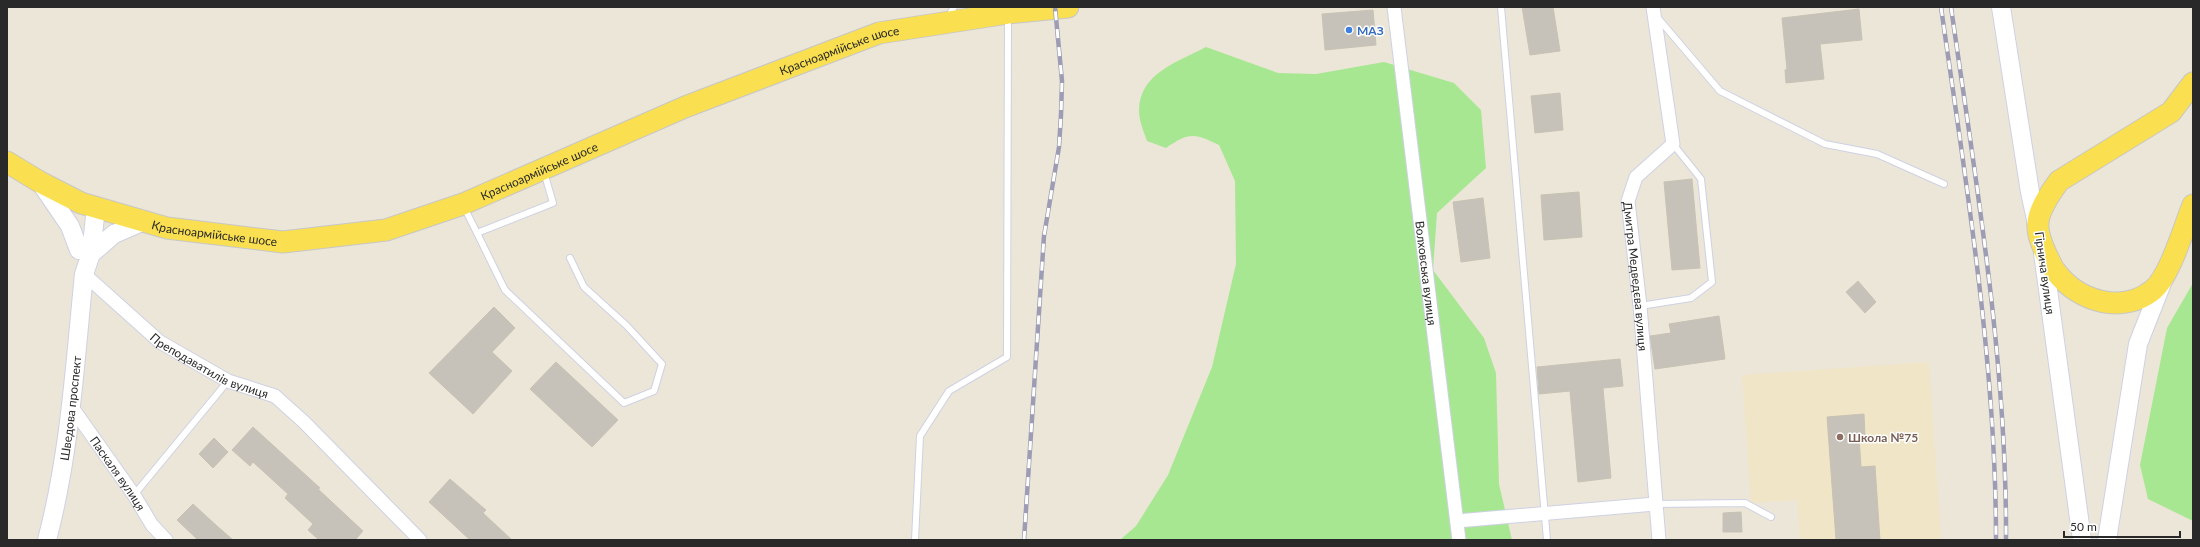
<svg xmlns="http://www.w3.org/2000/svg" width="2200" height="547" viewBox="0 0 2200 547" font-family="Lato,sans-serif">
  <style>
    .education { fill: #f0e5c7 }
    .green { fill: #a8e791 }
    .building { fill: #c7c2b9; stroke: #c8c2b3 }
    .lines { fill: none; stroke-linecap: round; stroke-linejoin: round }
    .lane-casing { stroke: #ced1e3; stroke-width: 8 }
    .street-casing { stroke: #ced1e3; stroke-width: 15 }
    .secondary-casing { stroke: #ced1e3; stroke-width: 20 }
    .primary-casing { stroke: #c7c7c7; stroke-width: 23 }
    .lane { stroke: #fff; stroke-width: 6 }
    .street { stroke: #fff; stroke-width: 13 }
    .secondary { stroke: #fff; stroke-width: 18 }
    .primary { stroke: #fae050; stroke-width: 21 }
    .rail-casing { stroke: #9c9db5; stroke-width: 4.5 }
    .rail { stroke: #fff; stroke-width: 3; stroke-dasharray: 9; stroke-linecap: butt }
    .shop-dot { fill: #3f7fe0; stroke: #fff; stroke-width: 1.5 }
    .education-dot { fill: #8d6e63; stroke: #fff; stroke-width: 1.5 }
    .labels { text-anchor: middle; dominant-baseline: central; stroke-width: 3; stroke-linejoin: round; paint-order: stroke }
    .shop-label { font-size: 12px; font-weight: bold; fill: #366cbe; stroke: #fff; text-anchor: start }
    .street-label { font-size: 12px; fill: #292929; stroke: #fff }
    .education-label { font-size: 12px; font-weight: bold; fill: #785e54; stroke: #fff; text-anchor: start }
  </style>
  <rect width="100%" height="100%" fill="#ece6d9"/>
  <polygon class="education" points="1929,362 1941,540 1800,540 1797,500 1751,503 1742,375"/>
  <g class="green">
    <path d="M1206 47 1278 73 1316 74 1384 62 1454 83 1481 110 1486 168 1437 213 1433 270 1484 338 1496 373 1499 484 1512 540H1120L1136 526 1168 475 1212 367 1236 264 1235 181 1219 145C1194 133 1189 132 1166 148L1147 141C1144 132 1139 121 1139 111 1139 73 1178 62 1206 47Z"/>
    <polygon points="2193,283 2193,521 2148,499 2140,465 2167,328"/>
  </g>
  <g class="building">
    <polygon points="1522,7 1553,7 1560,51 1530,55"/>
    <polygon points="1859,9 1862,40 1820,44 1824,79 1786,83 1785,70 1787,69 1782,18"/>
    <polygon points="1373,10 1376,45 1325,50 1322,14"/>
    <polygon points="1560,93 1563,130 1535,133 1531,96"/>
    <polygon points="1692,179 1700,268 1672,270 1664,182"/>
    <polygon points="1579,192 1582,237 1544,240 1541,195"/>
    <polygon points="1483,198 1490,258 1461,262 1453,202"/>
    <polygon points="1858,281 1876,302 1865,313 1846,292"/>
    <polygon points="494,307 515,328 492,352 512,371 473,414 429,373"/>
    <polygon points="1719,316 1725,359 1655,369 1650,336 1671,333 1669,324"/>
    <polygon points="1620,359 1623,386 1603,388 1611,478 1578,482 1570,391 1539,394 1537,367"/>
    <polygon points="556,362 618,420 592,447 530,389"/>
    <polygon points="1864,414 1865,437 1859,437 1861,467 1875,466 1880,540 1836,540 1827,417"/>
    <polygon points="253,427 320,488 318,489 363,531 355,540 319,540 308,530 313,524 285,498 288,494 253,462 250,466 232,450"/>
    <polygon points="214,438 228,452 213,468 199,454"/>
    <polygon points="450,479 486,510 483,513 512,540 470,540 429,502"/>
    <polygon points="193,504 217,526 233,540 198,540 177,520"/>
    <polygon points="1741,512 1742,532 1723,532 1723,513"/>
  </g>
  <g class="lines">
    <defs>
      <g id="lane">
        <polyline points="1501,7 1547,540"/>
        <polyline points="948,17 954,7"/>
        <polyline points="1657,17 1720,91 1825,144 1877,154 1944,184"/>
        <polyline points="464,207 477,233 553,203 544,172"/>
        <polyline points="477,233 505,290 624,403 654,391 662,364 627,326 584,287 570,258"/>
        <polyline points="1640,306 1691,298 1712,282 1701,179 1673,144"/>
        <polyline points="134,495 228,381"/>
        <polyline points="1655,504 1745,503 1771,517"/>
        <polyline points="915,540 920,436 949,391 1007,357 1008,17"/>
      </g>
      <g id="street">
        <path id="s1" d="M1394 7 1459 540"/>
        <path id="s2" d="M1653 7 1673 144 1636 177 1628 201 1640 306 1659 540"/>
        <path id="s3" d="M84 274 160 342 228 381 275 396 304 422 420 540"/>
        <path id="s4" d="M71 406 134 495 152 525 166 540"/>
        <polyline points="1457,521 1655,504"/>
      </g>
      <g id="secondary">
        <polyline points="2001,7 2030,192 2037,224"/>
        <polyline points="40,182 70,226 79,250"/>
        <polyline points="2043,253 2082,540"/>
        <polyline points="91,254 114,234 142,222"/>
        <path id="s5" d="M47 540C70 453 75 363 84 274L91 254 96 207"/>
        <polyline points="2107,540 2138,344 2164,278"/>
      </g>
      <g id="primary">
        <path d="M2193 83 2171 112 2059 181C2051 192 2038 210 2038 224 2037 234 2043 247 2047 256 2050 261 2052 268 2056 272 2078 301 2122 315 2153 290 2170 276 2184 227 2193 205"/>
        <path id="s6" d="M7 162 40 182 81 203 167 228 283 242 386 230 463 204 685 107 879 33 1008 13 1068 7"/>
      </g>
    </defs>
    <use href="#lane" class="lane-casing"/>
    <use href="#street" class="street-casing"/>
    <use href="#secondary" class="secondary-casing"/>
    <use href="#primary" class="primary-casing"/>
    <use href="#lane" class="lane"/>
    <use href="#street" class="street"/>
    <use href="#secondary" class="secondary"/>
    <use href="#primary" class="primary"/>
    <defs>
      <g id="rail">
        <path d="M1941 7C1966 184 1996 361 1996 540"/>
        <path d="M1951 7C1976 183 2007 362 2006 540"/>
        <polyline points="1024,540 1044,236 1059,147 1061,115 1062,81 1055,7"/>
      </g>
    </defs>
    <use href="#rail" class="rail-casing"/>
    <use href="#rail" class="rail"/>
  </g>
  <circle class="shop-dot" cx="1349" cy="30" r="4"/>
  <circle class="education-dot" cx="1840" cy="437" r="4"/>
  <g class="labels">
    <g class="shop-label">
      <text x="1357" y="30">МАЗ</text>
    </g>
    <g class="street-label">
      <text stroke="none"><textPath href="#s6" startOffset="883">Красноармійське шосе</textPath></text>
      <text stroke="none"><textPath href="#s6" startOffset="559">Красноармійське шосе</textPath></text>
      <text stroke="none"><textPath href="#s6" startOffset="222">Красноармійське шосе</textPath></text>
      <text stroke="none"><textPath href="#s1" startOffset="268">Волховська вулиця</textPath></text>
      <text transform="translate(2045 273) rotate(82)">Гірнича вулиця</text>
      <text stroke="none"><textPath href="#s2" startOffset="289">Дмитра Медведєва вулиця</textPath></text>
      <text stroke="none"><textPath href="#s3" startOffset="157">Преподаватилів вулиця</textPath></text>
      <text stroke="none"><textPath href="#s5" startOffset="134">Шведова проспект</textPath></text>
      <text stroke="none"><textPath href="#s4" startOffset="82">Паскаля вулиця</textPath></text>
    </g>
    <g class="education-label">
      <text x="1848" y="437">Школа №75</text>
    </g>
  </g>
  <rect width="2200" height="547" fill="none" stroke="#292929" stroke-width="16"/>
  <path d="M2064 531v6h116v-6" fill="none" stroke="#292929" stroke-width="2"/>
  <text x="2070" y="531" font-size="12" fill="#292929" stroke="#ffffff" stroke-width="3" paint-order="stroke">50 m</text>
</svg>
